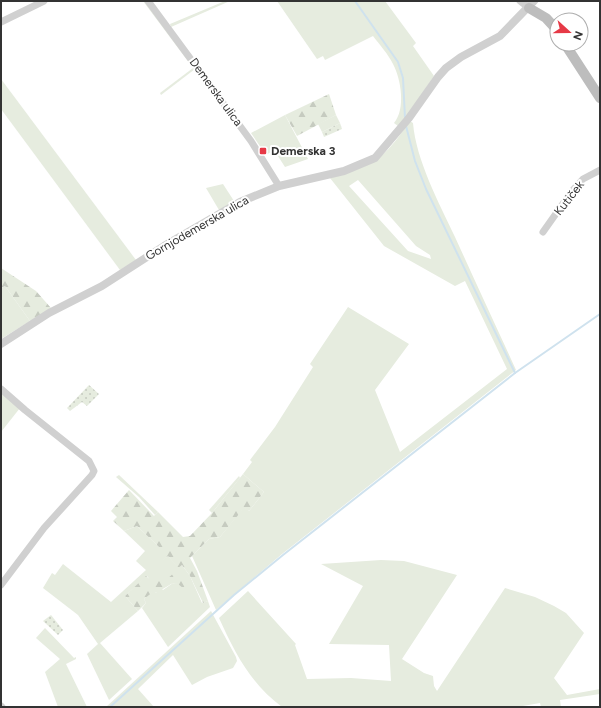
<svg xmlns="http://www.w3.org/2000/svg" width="601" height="708" viewBox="0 0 601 708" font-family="Figtree,sans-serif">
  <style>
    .grass { fill: #e6ecdf; fill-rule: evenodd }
    .forest { fill: url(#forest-firs) }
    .park { fill: url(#park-dots) }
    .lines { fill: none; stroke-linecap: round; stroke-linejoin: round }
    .stream { stroke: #cfe2ee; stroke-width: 2 }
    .minor { stroke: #d0d0d0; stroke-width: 7 }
    .tertiary { stroke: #d0d0d0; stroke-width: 8 }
    .secondary { stroke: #bdbdbd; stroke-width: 10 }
    .poi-dot { fill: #e63946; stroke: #fff; stroke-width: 1.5 }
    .labels { text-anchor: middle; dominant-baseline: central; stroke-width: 4; stroke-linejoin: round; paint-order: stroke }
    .street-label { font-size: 12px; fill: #333; stroke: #fff }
    .poi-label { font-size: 12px; font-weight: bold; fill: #333; stroke: #fff; text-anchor: start }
  </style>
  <defs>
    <pattern id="forest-firs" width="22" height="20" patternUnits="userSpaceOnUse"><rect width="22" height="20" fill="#e6ecdf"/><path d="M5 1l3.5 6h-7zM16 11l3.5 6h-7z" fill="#c6cbc0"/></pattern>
    <pattern id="park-dots" width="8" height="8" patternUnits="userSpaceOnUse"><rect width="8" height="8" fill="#e6ecdf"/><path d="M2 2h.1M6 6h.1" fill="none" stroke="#c6cbc0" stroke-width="1.8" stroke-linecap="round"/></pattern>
  </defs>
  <rect width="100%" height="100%" fill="#fff"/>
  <g class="grass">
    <polygon points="143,1 145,1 195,69 161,95 160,93 193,68"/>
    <polygon points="225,1 230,1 171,27 170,24"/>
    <path d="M277 1H385L416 43 413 46 434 76 407 116 398 126 394 123C406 109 401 79 393 64 388 54 380 45 373 36L325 60 323 56 317 59Z"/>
    <polygon points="1,79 136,260 120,270 1,109"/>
    <polygon points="285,115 308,159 285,167 274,150 266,155 251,133"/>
    <polygon points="336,115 340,123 322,132 318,124"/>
    <path d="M410 121 413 123C416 160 439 203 455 237 475 281 496 326 516 370L282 554 216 610 192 556 209 539 220 537 244 507 249 511 264 492 243 474 252 462 250 460 275 427 313 367 310 364 348 307 409 344 375 390 400 452 507 369 465 281 455 286 384 246 330 178C376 164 382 161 410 121ZM358 180 416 246 430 255 431 259 408 251 349 186Z"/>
    <polygon points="223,184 234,201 219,210 206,188"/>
    <polygon points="5,286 30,321 1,339 1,288"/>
    <polygon points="1,391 20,408 1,432"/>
    <polygon points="119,475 158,512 155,515 139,497 116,477"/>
    <polygon points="239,476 240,478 212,513 209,510"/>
    <polygon points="137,526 159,547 161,561 168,556 178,567 182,565 190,576 202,603 208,601 210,607 168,647 142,608 146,603 144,599 154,590 156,593 161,588 163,590 173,583 186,585 150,580 147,576 125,596 138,611 100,643 132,679 109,700 87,654 98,644 78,615 43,588 52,573 55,575 63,564 111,602 146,570 136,561 145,551 124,531"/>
    <path d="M381 560 404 561 457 575 402 659 424 673 433 676 434 686 437 691 505 588 535 597 554 606 566 613 584 633 554 678 567 695 600 689V694L560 700 561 707H541L540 703 517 707H282C250 683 235 653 219 618L248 591 296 644 295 645 307 679 351 678 391 681 389 645 329 644 363 586 321 564Z"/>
    <polygon points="211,611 236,657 237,661 233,668 207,677 192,685 173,655 138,689 154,707 106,707"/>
    <polygon points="45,628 74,658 76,657 76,659 66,664 87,707 58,707 45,672 60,659 36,638"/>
  </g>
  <g class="forest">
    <polygon points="329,94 336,115 297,136 285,115"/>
    <polygon points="1,268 36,291 51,308 30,321 5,286 1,288"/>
    <polygon points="243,474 264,492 249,511 244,508 220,537 209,539 190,558 197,571 208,601 203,603 190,576 182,565 178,568 168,556 161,562 153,553 159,547 137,526 124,531 113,521 117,517 111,511 129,490 154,516 158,512 183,537 190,536 212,513"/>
    <polygon points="177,570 186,585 183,588 178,584 173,583 156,593 154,591 144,599 146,603 138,611 125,596 146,576 151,580 159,573 165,581"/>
  </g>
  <g class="park">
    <polygon points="340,123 342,129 324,137 322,132"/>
    <polygon points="89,385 99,394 87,406 82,402 70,411 67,408"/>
    <polygon points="51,615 63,630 58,635 43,621"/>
  </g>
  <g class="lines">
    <g class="stream">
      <polyline points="355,1 398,62 403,78 405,118"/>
      <polyline points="406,126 415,161 426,189 515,373"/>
      <polyline points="110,707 234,595 283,555 515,373 600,314"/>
    </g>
    <g class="minor">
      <polyline points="148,1 251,141 279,186"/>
      <polyline points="520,1 529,8"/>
      <polyline points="1,22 44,1"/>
      <polyline points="543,232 572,191 583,179 600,170"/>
      <polyline points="1,389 25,410 89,461 94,471 92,475 44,528 1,585"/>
      <polyline points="1,706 2,707"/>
    </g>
    <polyline class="tertiary" points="1,344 49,313 102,286 164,246 240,202 279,186 344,171 375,158 409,118 438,77 446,68 461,57 500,36 534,1"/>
    <g class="secondary">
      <polyline points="529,8 546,18 557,30"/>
      <polyline points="565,44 600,98"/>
    </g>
  </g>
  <rect class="poi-dot" x="259" y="147" width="8" height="8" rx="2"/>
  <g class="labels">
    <g class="street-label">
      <text transform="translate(216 92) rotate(54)">Demerska ulica</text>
      <text transform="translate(569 198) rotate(-52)">Kutiček</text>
      <text transform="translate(197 228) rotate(-30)">Gornjodemerska ulica</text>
    </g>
    <g class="poi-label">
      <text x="271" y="151">Demerska 3</text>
    </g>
  </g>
  <rect width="601" height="708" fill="none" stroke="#333333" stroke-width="4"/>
  <g transform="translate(569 32) rotate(111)"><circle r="19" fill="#ffffff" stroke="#adadad"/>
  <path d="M0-3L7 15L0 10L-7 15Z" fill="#e63946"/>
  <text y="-6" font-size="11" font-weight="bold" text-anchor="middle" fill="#333333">N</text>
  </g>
</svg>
